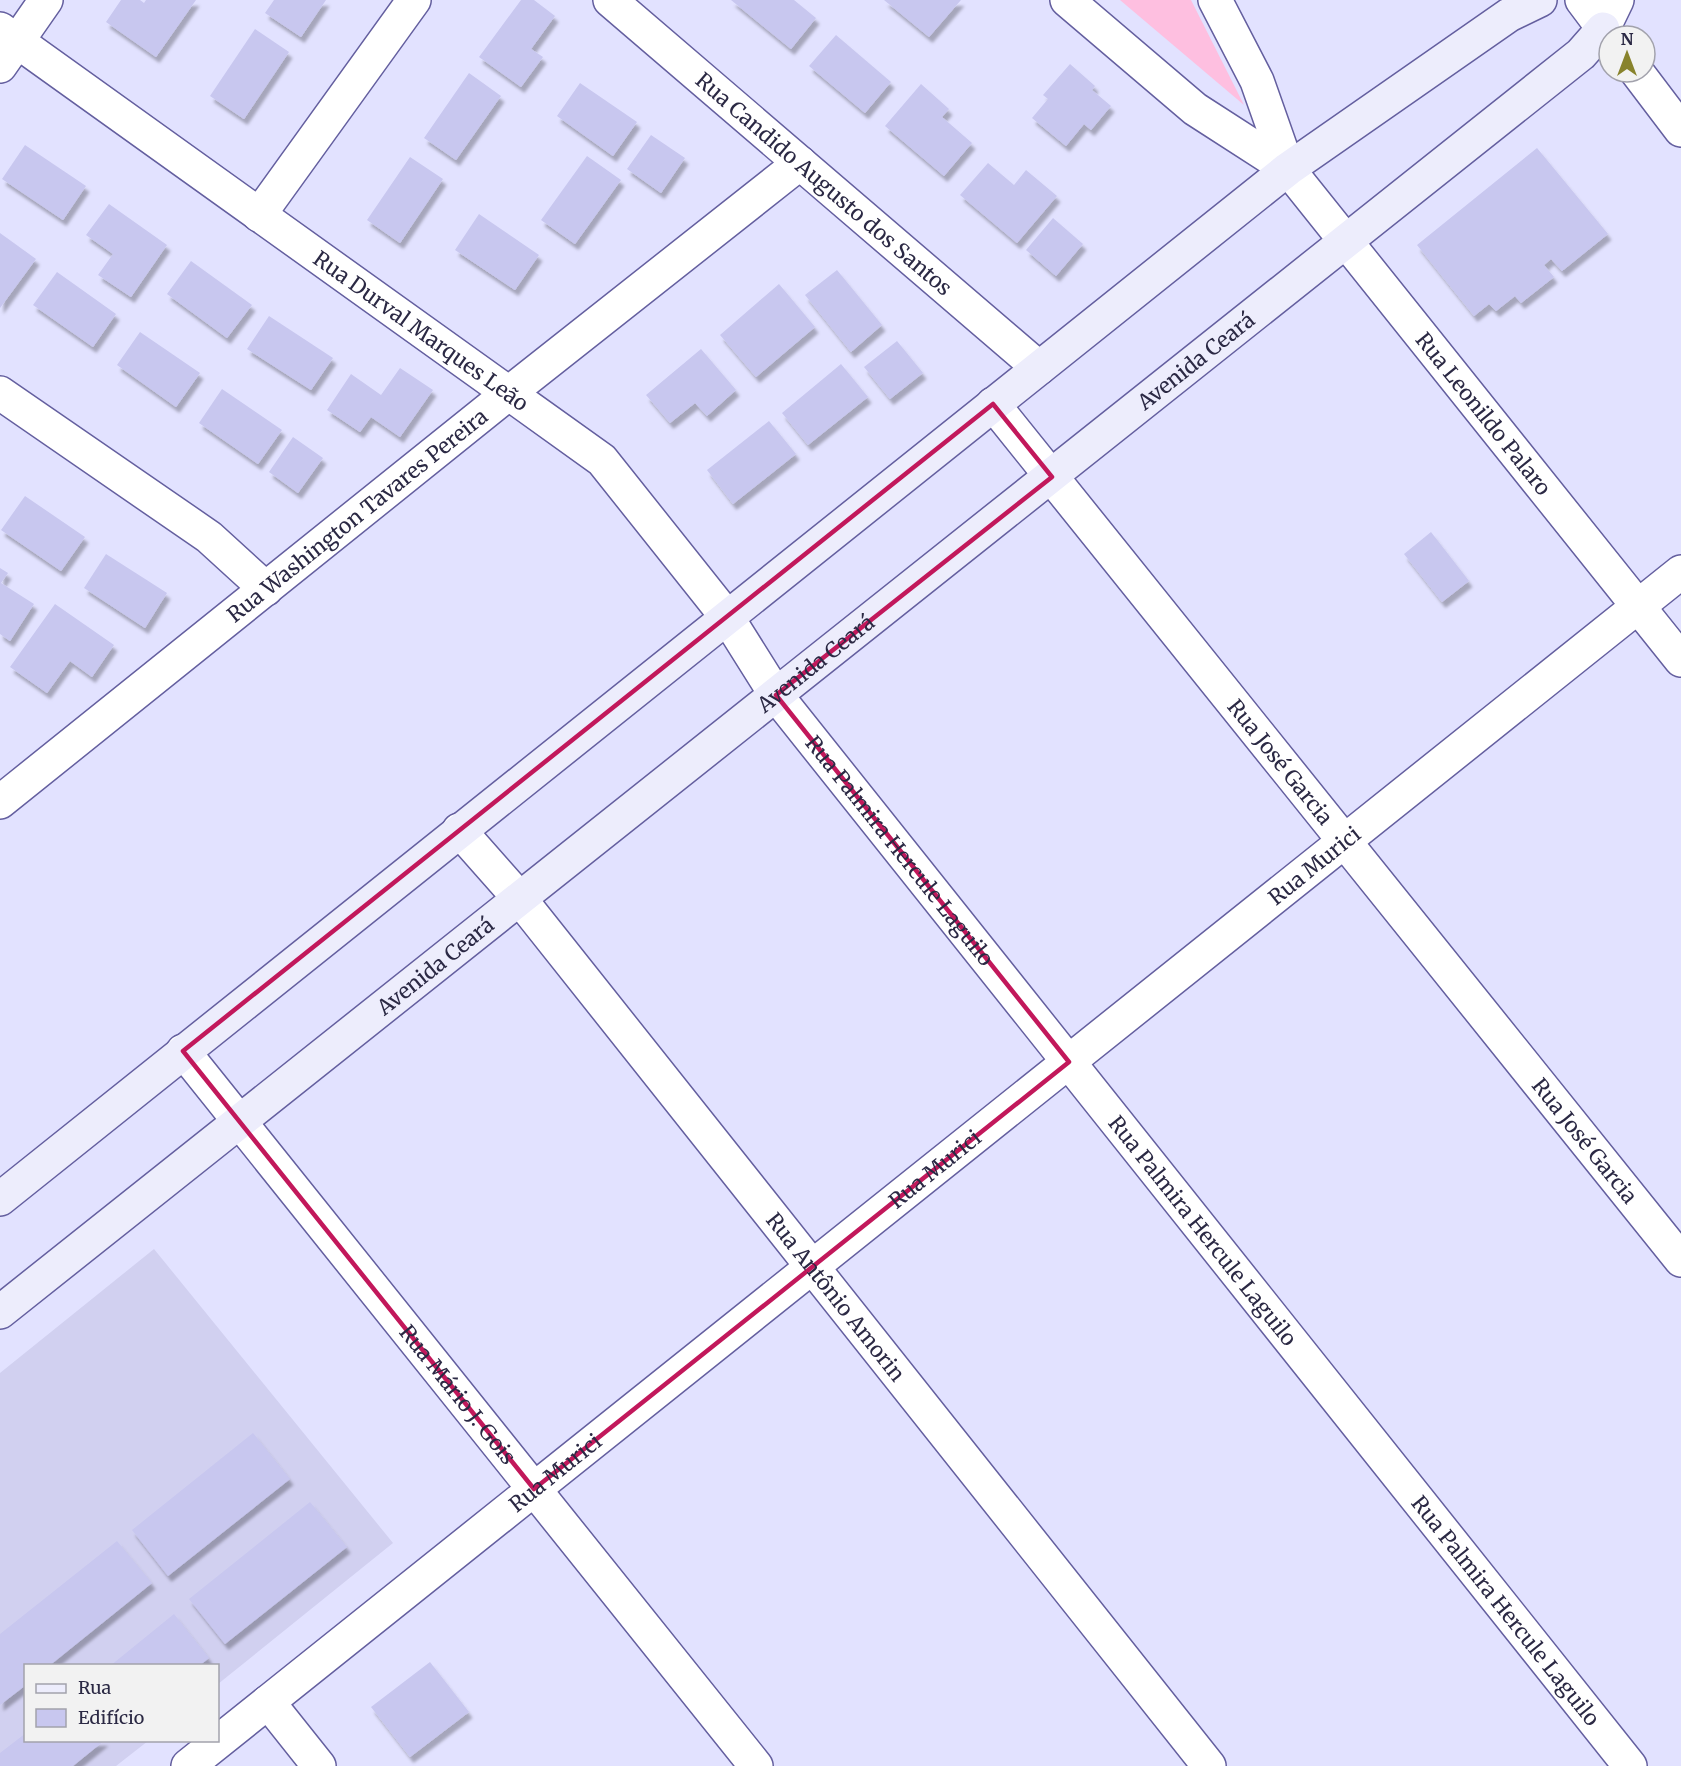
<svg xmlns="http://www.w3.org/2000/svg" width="1681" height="1766" viewBox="0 0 1681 1766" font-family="Merriweather,serif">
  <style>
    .built { fill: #d1d0f0 }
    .green { fill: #febfe0 }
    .building { fill: #c8c7ef; filter: url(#shadow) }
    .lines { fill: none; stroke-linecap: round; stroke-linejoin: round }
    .street-casing { stroke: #645f9f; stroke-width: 36 }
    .secondary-casing { stroke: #645f9f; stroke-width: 36 }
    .street { stroke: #fff; stroke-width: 33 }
    .secondary { stroke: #ededfc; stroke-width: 33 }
    .marked { fill: none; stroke: #c2185b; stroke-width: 4.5; stroke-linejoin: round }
    .labels { text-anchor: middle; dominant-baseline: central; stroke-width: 4.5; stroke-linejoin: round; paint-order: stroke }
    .street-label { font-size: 21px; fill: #2b2944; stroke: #f2f2f2 }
  </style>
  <defs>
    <filter id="shadow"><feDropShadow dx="3.5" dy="6" stdDeviation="1.5" flood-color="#0004"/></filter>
  </defs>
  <rect width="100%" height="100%" fill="#e2e2ff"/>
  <polygon class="built" points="154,1249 393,1543 218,1684 218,1666 26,1666 26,1740 148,1741 116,1766 0,1766 0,1373"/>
  <polygon class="green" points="1120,0 1191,0 1244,105"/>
  <g class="building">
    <polygon points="121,0 140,0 144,3 146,0 196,0 156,57 106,22"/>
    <polygon points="274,0 326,0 301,37 265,13"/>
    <polygon points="521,0 534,0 555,16 531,49 543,57 521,87 479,57"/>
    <polygon points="731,0 794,0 816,18 791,49"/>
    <polygon points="884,0 961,0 929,37"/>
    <polygon points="255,29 289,52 244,119 210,96"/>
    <polygon points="836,35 891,82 865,113 809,66"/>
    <polygon points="1070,64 1095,86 1092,90 1111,106 1091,130 1084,124 1066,146 1032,118 1048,99 1043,95"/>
    <polygon points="469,73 501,96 456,160 424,138"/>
    <polygon points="580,83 637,122 613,156 557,116"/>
    <polygon points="921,84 949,109 942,117 972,143 944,176 885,126"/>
    <polygon points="651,135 685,158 661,193 627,169"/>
    <polygon points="25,145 86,186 63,220 2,179"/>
    <polygon points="1537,148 1608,234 1562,271 1551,259 1544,265 1554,277 1521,303 1515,296 1496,311 1489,304 1474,316 1417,245"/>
    <polygon points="587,156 621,180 575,244 541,220"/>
    <polygon points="410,157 443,179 400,243 367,220"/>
    <polygon points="988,163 1014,185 1026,170 1057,196 1017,243 960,195"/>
    <polygon points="109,204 167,245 131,297 98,275 113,254 86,235"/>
    <polygon points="479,214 539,255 515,290 455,250"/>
    <polygon points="1053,218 1083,244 1056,276 1026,250"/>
    <polygon points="0,233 36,259 0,308"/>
    <polygon points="191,261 252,305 227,338 167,294"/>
    <polygon points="837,270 882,325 851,352 805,295"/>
    <polygon points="57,272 116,314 93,347 33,305"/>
    <polygon points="779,284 815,327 756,377 720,335"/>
    <polygon points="269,316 333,358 311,390 247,349"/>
    <polygon points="140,332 200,373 176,407 117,365"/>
    <polygon points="897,341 923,373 890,399 864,367"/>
    <polygon points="701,349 736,390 707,416 695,403 670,423 646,395"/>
    <polygon points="841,364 868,397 808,445 782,413"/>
    <polygon points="400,368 433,390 400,437 371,417 360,432 327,410 351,374 381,395"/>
    <polygon points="222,389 282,430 258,464 199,423"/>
    <polygon points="769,421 796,454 733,504 707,470"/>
    <polygon points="293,437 323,458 298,493 269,472"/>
    <polygon points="25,496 85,537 61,571 1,530"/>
    <polygon points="1431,532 1469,581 1442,602 1404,554"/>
    <polygon points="106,554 167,593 145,628 84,588"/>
    <polygon points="0,568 8,573 1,583 34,604 10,641 0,634"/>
    <polygon points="55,604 114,645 92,677 70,661 47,693 10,667"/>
    <polygon points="253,1433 290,1479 168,1576 132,1530"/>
    <polygon points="310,1502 347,1547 225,1644 189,1599"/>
    <polygon points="117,1541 152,1583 49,1666 26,1666 26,1685 0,1705 0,1634"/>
    <polygon points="174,1614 209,1658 199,1666 110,1666"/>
    <polygon points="430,1662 469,1712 410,1757 371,1707"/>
    <polygon points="26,1733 26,1740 105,1740 73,1766 0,1766 0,1753"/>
  </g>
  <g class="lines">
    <defs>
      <g id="street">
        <path id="s1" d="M610 0 1039 368"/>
        <path id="s2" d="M1067 0 1195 109 1288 169 1681 660"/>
        <polyline points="1215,0 1257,81 1288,169"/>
        <polyline points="1582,0 1609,36"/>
        <path id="s3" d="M0 29 602 460 727 617 776 695 1630 1766"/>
        <polyline points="1603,29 1617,0"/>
        <polyline points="0,66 46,0"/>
        <polyline points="1637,72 1681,130"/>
        <polyline points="259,215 414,0"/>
        <polyline points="0,393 209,537 266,589"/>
        <path id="s4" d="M993 404 1681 1260"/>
        <path id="s5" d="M0 802 509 393 800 163"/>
        <path id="s6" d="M459 830 520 899 1209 1766"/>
        <path id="s7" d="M183 1051 756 1766"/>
        <polyline points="268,1702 319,1766"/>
        <path id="s8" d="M188 1766 1681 572"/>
      </g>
      <g id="secondary">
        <polyline points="0,1199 1288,169 1509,15 1540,0"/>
        <path id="s9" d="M0 1312 1581 54 1603 29"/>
      </g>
    </defs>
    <use href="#street" class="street-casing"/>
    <use href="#secondary" class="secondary-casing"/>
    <use href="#street" class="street"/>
    <use href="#secondary" class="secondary"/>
  </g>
  <path class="marked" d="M993 404 1052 477 776 695 1069 1062 534 1489 183 1051Z"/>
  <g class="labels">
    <g class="street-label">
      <text stroke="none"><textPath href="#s1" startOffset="282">Rua Candido Augusto dos Santos</textPath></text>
      <text stroke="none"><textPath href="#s3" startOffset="518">Rua Durval Marques Leão</textPath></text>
      <text stroke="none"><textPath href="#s9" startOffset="1528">Avenida Ceará</textPath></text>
      <text stroke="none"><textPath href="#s2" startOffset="592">Rua Leonildo Palaro</textPath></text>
      <text stroke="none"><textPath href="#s5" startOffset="458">Rua Washington Tavares Pereira</textPath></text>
      <text stroke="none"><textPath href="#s9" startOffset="1042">Avenida Ceará</textPath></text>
      <text stroke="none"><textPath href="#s4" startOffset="459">Rua José Garcia</textPath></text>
      <text stroke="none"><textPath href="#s3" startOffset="1232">Rua Palmira Hercule Laguilo</textPath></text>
      <text stroke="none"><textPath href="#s8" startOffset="1442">Rua Murici</textPath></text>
      <text stroke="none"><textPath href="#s9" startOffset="556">Avenida Ceará</textPath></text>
      <text stroke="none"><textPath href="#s4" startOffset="945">Rua José Garcia</textPath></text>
      <text stroke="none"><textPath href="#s8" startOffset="956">Rua Murici</textPath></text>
      <text stroke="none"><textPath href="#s3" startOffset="1718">Rua Palmira Hercule Laguilo</textPath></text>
      <text stroke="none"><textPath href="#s6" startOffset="600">Rua Antônio Amorin</textPath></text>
      <text stroke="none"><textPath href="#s7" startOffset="440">Rua Mário J. Gois</textPath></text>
      <text stroke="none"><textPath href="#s8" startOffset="470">Rua Murici</textPath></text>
      <text stroke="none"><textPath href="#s3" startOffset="2204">Rua Palmira Hercule Laguilo</textPath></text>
    </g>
  </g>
  <rect x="24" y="1664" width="195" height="78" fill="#f2f2f2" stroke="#a2a2ac" stroke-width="1.5"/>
  <rect x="36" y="1684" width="30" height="9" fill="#ededfc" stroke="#a2a2ac" stroke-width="1.5"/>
  <text x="78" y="1694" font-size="18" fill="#2b2944">Rua</text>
  <rect x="36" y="1709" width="30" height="18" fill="#c8c7ef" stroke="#a2a2ac" stroke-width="1.5"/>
  <text x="78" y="1724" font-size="18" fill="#2b2944">Edifício</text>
  <g transform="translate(1627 54)"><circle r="28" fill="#f2f2f2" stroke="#a2a2ac" stroke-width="1.5"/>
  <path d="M0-4.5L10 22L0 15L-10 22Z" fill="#88832c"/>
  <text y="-9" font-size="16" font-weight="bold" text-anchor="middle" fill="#2b2944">N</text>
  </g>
</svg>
